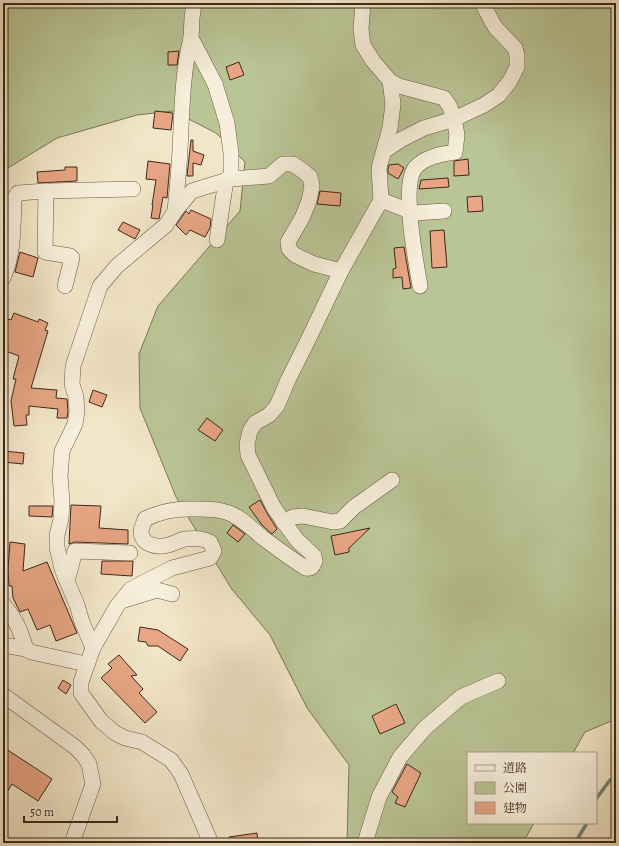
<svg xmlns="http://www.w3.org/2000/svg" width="619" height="846" viewBox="0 0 619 846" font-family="Alegreya,'Noto Serif JP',serif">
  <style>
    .green { fill: #bac596; stroke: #7b7658 }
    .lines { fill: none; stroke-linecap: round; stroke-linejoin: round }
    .stream { stroke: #76837a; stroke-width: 3.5 }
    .building { fill: #e8a684; stroke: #3c281b }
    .minor-casing { stroke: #6a5846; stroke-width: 16 }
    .minor { stroke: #f7efdb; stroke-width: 15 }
  </style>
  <rect width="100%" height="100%" fill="#f2e6c8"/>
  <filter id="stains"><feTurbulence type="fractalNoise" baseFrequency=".005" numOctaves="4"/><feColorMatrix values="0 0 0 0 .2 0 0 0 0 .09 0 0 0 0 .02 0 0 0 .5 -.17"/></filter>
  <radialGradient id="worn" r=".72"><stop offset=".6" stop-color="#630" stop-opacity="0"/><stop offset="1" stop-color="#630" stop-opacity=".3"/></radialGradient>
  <polygon class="green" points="3,3 616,3 616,719 585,732 573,753 468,753 468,823 534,823 523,843 347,843 349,765 307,708 270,635 231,588 176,497 140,408 139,354 158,306 240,211 245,162 216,133 173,111 137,115 57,138 3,171"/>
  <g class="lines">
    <g class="stream">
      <polyline points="596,799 610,780 616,777"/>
      <polyline points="575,843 587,823"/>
    </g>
  </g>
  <g class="building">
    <polygon points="179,51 177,65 168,65 168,52"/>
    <polygon points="239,62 244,75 230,80 226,67"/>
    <polygon points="155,111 173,113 171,130 153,128"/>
    <polygon points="191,140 193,140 193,151 204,155 201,165 193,163 193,176 187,176"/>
    <polygon points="468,159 469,175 454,176 454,161"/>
    <polygon points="148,161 170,164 167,198 163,197 159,219 151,218 153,205 152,205 156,180 146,179"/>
    <polygon points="398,164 404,168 398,179 388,173 388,169 389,165"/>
    <polygon points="65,167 77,167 77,181 38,183 37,172 65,170"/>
    <polygon points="448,178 449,187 419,189 421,180"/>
    <polygon points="320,191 341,193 340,206 317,204"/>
    <polygon points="482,196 483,211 468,212 467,197"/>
    <polygon points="191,210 211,219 210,228 205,237 190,230 186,235 176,225 186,211 189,214"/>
    <polygon points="123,222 140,230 135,239 118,230"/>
    <polygon points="444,230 447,267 432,268 430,231"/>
    <polygon points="404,247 411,288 403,289 402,277 393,278 393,269 396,268 394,248"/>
    <polygon points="20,252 38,258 33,277 15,272"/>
    <polygon points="14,313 38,322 39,319 48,323 45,330 48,331 31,388 57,390 56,398 67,399 68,412 67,418 57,418 58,409 29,406 29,415 26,415 27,425 14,426 11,401 16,379 13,379 19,356 3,350 3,317 11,320"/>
    <polygon points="93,390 107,395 102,407 89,402"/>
    <polygon points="207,418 223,430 215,441 198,430"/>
    <polygon points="3,451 24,453 23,464 3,462"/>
    <polygon points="260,500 267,513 277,529 272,534 262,525 249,507"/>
    <polygon points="71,505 101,506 99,528 128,530 128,544 75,542 69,544"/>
    <polygon points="29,506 53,506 52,517 29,516"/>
    <polygon points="233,525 245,534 238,542 227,533"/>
    <polygon points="370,528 349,548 349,552 335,555 331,536"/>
    <polygon points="10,542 25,544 23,571 47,562 77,633 56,641 50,625 37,630 28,609 20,612 13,598 12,586 9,586 8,570"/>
    <polygon points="102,561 133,561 132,576 101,574"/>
    <polygon points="140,627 158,630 188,649 180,661 158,646 148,646 146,642 138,641"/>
    <polygon points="119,655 137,675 131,676 143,689 139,693 157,712 145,723 101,678 112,668 108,664"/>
    <polygon points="63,680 71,685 66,694 58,688"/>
    <polygon points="396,704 405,723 380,734 372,716"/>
    <polygon points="3,747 52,779 38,801 12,784 3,799"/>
    <polygon points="407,764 421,773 405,807 395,803 398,797 392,792"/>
    <polygon points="257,833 258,843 229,843 229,837"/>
  </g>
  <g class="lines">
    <defs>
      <g id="minor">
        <polyline points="194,3 192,18 191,38 215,84 227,123 231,153 231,179"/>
        <path d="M390 81 399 86 444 98 450 107 455 124 457 135 455 152C442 154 424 157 415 168 401 186 416 262 420 286"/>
        <polyline points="384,151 402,139 424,128 454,119 484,105 499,95 510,81 517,67 517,55 515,48 495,27 482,3"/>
        <polyline points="46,191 45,252 70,256 72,258 65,286"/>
        <polyline points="381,200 415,213 444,211"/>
        <path d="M175 211C177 190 179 170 180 150 182 112 182 74 191 38"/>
        <polyline points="217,240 226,180"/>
        <path d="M3 278C14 254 13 226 14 199L18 193 46 191 133 189"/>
        <polyline points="283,522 293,517 303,516 333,522 340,521 354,507 392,480"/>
        <polyline points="66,579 69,574 75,551 130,553"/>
        <polyline points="124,600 157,590 172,594"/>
        <path d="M3 604C16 620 20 629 26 649"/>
        <polyline points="3,645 26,649 31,652 86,664"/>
        <polyline points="93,648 82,622 77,605 62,569 57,547 57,535 61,519 62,501 60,476 62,451 75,424 77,412 76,397 72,384 73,366 100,286 117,266 166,225 175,211 192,191 231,179 269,176 283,164 293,164 303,171 310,177 312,186 309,201 302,218 288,242 289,249 295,255 314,264 341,271"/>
        <polyline points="3,695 75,747 83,755 89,764 93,784 72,843"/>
        <path d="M211 843 181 774 171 760 142 742 125 738 115 733 101 721 81 693V682L93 648 117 606 131 589 172 568 210 558 214 551 210 542C201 538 195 538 185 539 179 540 174 544 168 545 157 548 142 545 141 532 141 528 144 523 145 519 159 512 173 509 189 509 201 509 214 508 226 512 240 516 252 529 263 538 277 548 291 559 306 568 312 569 313 566 315 561L314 556 297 540 274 508 248 455 247 444 250 431 255 423 269 415 277 406 288 380 308 340 341 271 381 200 379 168 390 128 393 104 390 81 373 61 363 45 361 29 363 3"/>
        <polyline points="365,843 379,797 400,757 425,728 461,697 498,681"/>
      </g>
    </defs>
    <use href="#minor" class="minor-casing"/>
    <use href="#minor" class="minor"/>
  </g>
  <rect width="619" height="846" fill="none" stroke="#f2e6c8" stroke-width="16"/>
  <rect x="4" y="4" width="611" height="838" fill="none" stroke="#3c281b" stroke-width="2"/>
  <rect x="8" y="8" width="603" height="830" fill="none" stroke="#3c281b"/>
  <rect x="467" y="752" width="130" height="72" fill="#f7efdb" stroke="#ac9f8e"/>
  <rect x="475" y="765" width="20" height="6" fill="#f7efdb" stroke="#ac9f8e"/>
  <text x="503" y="772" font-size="12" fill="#3c281b">道路</text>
  <rect x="475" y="782" width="20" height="12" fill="#bac596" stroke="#ac9f8e"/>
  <text x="503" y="792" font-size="12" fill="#3c281b">公園</text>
  <rect x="475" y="802" width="20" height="12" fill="#e8a684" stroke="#ac9f8e"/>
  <text x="503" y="812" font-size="12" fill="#3c281b">建物</text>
  <path d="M24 816v6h93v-6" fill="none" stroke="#3c281b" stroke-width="2"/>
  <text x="30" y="816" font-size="12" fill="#3c281b" stroke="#f7efdb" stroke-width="3" paint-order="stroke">50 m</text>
  <rect width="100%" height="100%" filter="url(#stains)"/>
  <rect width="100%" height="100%" fill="url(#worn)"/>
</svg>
